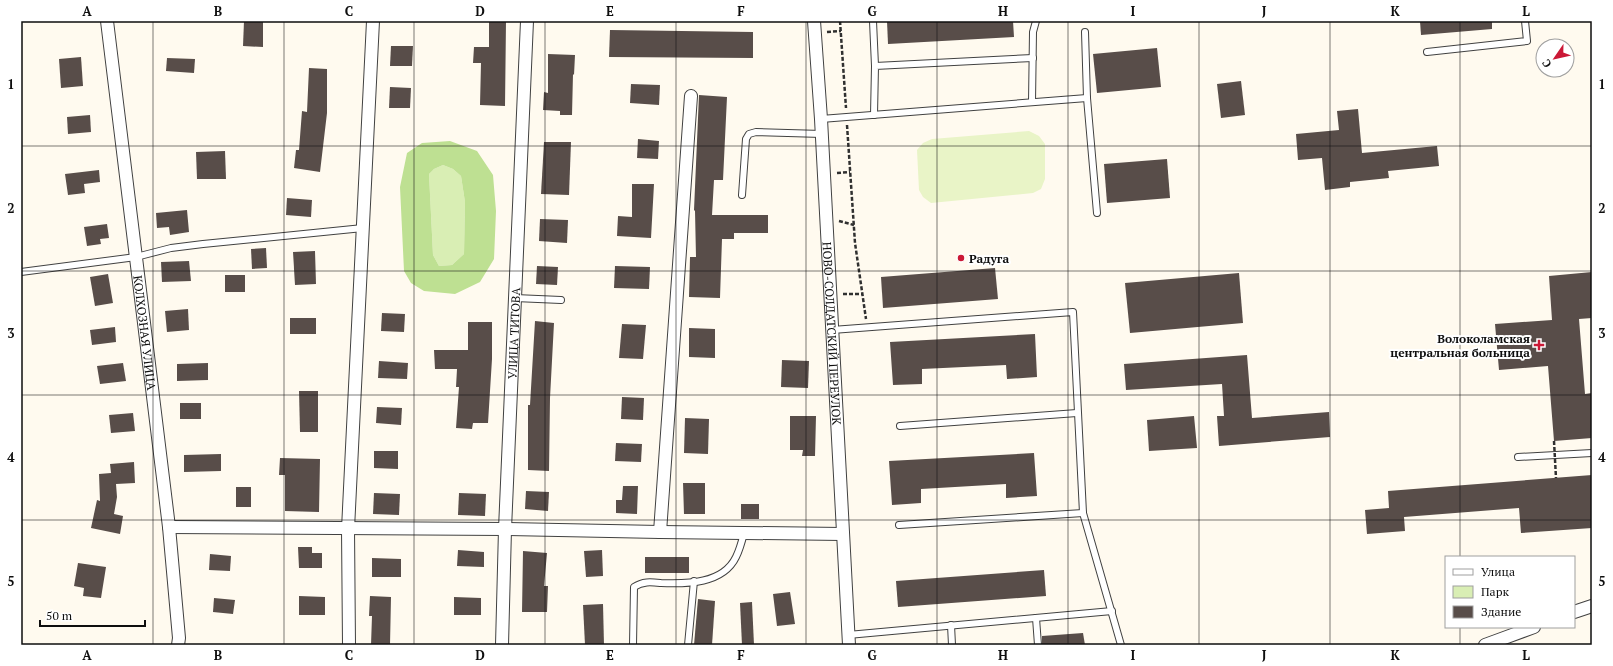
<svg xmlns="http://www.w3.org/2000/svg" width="1613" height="666" viewBox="0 0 1613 666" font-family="'PT Serif',serif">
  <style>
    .green { fill: #d9eeb4 }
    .forest { fill: #bee092; fill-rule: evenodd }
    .pitch { fill: #e9f4c7 }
    .building { fill: #584d49 }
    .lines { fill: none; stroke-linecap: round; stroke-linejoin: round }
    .service-casing { stroke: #414141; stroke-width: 8 }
    .minor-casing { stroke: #414141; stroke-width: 14 }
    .path { stroke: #303030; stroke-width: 2.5; stroke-dasharray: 4 2; stroke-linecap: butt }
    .service { stroke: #fff; stroke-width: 6 }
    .minor { stroke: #fff; stroke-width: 12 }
    .path-bridge { stroke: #303030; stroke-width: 2.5; stroke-dasharray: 4 2; stroke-linecap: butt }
    .grid { fill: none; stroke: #0e0e0e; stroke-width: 1; stroke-opacity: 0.55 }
    .poi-dot { fill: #cb1836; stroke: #fff; stroke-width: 1.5 }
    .labels { text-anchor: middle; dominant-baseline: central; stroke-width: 4; stroke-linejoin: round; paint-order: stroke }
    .poi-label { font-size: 12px; font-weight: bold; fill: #0e0e0e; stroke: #fff; text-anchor: start }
    .street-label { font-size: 12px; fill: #0e0e0e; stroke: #fff }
    .neatline { fill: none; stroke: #0e0e0e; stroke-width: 1.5 }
    .grid-label { font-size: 13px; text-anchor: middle; font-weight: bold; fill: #0e0e0e }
  </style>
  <rect width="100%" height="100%" fill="#fffaef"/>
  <polygon class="green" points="443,165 453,169 461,176 465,202 464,254 452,265 439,266 433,255 429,174 434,169"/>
  <path class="forest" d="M450 141 477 151 493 175 496 211 494 259 480 282 455 294 424 291 411 283 404 271 400 187 407 153 422 143ZM443 165 453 169 461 176 465 202 464 254 452 265 439 266 433 255 429 174 434 169Z"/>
  <polygon class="pitch" points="1029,131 1039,136 1045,144 1045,179 1041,189 1033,193 931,203 923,197 919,190 917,150 923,143 932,139"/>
  <g class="building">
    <polygon points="244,21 263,21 263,47 243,46"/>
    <polygon points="489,21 506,21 505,106 480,105 481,63 473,63 474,47 489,47"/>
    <polygon points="887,21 1013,21 1014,37 888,44"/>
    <polygon points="1420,21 1492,21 1492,29 1421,35"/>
    <polygon points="610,30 753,32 753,58 609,57"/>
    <polygon points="391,46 413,46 412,66 390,66"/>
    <polygon points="1157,48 1161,87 1097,93 1093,54"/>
    <polygon points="548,54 575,55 574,75 573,74 572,115 560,115 560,111 543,110 544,92 548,93"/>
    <polygon points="81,57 83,86 61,88 59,59"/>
    <polygon points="167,58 195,59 194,73 166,71"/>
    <polygon points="309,68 327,69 327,113 320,172 294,168 296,150 299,150 302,111 307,112"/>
    <polygon points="1241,81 1245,115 1221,118 1217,84"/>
    <polygon points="631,84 660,85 659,105 630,103"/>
    <polygon points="390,87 411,88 410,108 389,108"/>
    <polygon points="699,95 727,97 723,180 714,180 712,215 768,215 768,233 734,233 734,239 722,239 720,298 689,297 690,257 696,257 695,211 694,210"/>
    <polygon points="1358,109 1362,153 1437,146 1439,166 1388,171 1389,178 1350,182 1350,187 1325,190 1322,158 1298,160 1296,134 1339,130 1337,111"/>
    <polygon points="90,115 91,132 68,134 67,117"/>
    <polygon points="638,139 659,141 658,159 637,158"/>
    <polygon points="544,142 571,142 569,195 541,194"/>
    <polygon points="225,151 226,179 197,179 196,152"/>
    <polygon points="1167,159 1170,198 1107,203 1104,164"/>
    <polygon points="99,170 100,182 84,184 85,193 68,195 65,174"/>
    <polygon points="632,184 654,184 651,238 617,236 618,216 632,217"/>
    <polygon points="287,198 312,200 311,217 286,215"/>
    <polygon points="187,210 189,232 170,235 169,227 157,228 156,213"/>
    <polygon points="540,219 568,220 567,243 539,241"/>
    <polygon points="107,224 109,238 100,239 101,244 87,246 84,227"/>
    <polygon points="266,248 267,268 252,269 251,249"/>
    <polygon points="315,251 316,284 295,285 293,252"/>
    <polygon points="189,261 191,281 162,282 161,262"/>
    <polygon points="537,266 558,267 557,285 536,284"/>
    <polygon points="615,266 650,267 649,289 614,288"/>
    <polygon points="995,268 998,299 883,308 881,277"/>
    <polygon points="1592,272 1592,318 1579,319 1585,394 1592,393 1592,438 1554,441 1548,366 1499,370 1495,324 1552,320 1549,276"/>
    <polygon points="1239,273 1243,323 1130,333 1125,283"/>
    <polygon points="108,274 113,303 95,306 90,277"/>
    <rect x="225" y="275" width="20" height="17"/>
    <polygon points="188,309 189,330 167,332 165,311"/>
    <polygon points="382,313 405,314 404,332 381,331"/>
    <rect x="290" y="318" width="26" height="16"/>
    <polygon points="535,321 554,323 550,398 549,471 528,470 528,405 530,405"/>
    <polygon points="468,322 492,322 492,359 488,423 473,423 472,429 456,428 459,387 456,387 457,369 435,369 434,350 468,350"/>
    <polygon points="622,324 646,325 643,359 619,358"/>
    <polygon points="115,327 116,342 92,345 90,330"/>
    <polygon points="689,328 715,329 715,358 689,357"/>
    <polygon points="1035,334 1037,377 1007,379 1006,365 922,369 922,384 893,385 890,342"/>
    <polygon points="1247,355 1252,418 1329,412 1330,437 1219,446 1217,416 1224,416 1222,384 1126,390 1124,364"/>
    <polygon points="782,360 809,361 808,388 781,387"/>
    <polygon points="379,361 408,363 407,379 378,378"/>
    <polygon points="123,363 126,381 100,384 97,366"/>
    <polygon points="208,363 208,380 177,381 177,364"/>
    <polygon points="299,391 318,391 318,432 300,432"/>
    <polygon points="622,397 644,398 643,420 621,419"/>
    <rect x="180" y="403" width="21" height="16"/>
    <polygon points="377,407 402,408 401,425 376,423"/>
    <polygon points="133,413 135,431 111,433 109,415"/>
    <polygon points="790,416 816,416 815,456 802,456 803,450 790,450"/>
    <polygon points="1194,416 1197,448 1149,451 1147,420"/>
    <polygon points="685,418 709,419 708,454 684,453"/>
    <polygon points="616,443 642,444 641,462 615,461"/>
    <polygon points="374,451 398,451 398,469 374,468"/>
    <polygon points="1034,453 1037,496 1006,498 1006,484 921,489 921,503 892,505 889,461"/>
    <polygon points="221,454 221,471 184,472 184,455"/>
    <polygon points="280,458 320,459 319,512 285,511 285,475 279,475"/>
    <polygon points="134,462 135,483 116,484 117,497 114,514 123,516 120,534 91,528 97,500 100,501 99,474 111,473 110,464"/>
    <polygon points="1592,475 1592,528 1521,533 1519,508 1404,517 1405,531 1367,534 1365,510 1389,508 1388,491"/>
    <polygon points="683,483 705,483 705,514 684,514"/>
    <polygon points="623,486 638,486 637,514 616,513 616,500 622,500"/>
    <rect x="236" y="487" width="15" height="20"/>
    <polygon points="526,491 549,492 548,511 525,509"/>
    <polygon points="374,493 400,494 399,515 373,514"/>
    <polygon points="459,493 486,494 485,516 458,515"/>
    <rect x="741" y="504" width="18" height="15"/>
    <polygon points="298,547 312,547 312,553 322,553 322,568 299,568"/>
    <polygon points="458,550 484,552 484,567 457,566"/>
    <polygon points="602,550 603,576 586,577 584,551"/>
    <polygon points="523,551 547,553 544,586 548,586 547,612 522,612"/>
    <polygon points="210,554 231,556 230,571 209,570"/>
    <rect x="645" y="557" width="44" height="16"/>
    <polygon points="372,558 401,559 401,577 372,577"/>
    <polygon points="78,563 106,567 101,598 83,596 84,588 74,586"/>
    <polygon points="1044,570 1046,596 898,607 896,581"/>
    <polygon points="790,592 795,624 777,626 773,594"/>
    <polygon points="299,596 325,597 325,615 299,615"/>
    <polygon points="370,596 391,597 390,645 371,645 372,616 369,616"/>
    <polygon points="454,597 481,598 481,615 454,615"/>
    <polygon points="214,598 235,600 233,614 213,612"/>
    <polygon points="698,599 715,601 712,645 694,645"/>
    <polygon points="752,602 754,645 742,645 740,603"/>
    <polygon points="603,604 604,645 585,645 583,605"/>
    <polygon points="1083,633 1085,645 1042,645 1042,636"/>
  </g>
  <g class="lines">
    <defs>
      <g id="service">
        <polyline points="873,21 875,66"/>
        <polyline points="1085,32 1087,98 1097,213"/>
        <polyline points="1427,52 1527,41 1525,21"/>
        <polyline points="1032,102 1033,32 1036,21"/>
        <polyline points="874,115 875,66 1033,58"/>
        <polyline points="821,119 1087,98"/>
        <polyline points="742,195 746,139 749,134 756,132 822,134"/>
        <polyline points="21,272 136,257 171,248 203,244 363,228"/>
        <polyline points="515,298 561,300"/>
        <polyline points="832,330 1073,312 1083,513 1121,645"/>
        <polyline points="900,426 1077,413"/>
        <polyline points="1518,457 1592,453"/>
        <polyline points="899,525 1083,513"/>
        <polyline points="1036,618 1038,645"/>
        <polyline points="951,625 952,645"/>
        <polyline points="848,635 1112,611"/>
        <path d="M633 645 634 587C643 581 651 582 661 583 687 584 723 584 736 557 740 549 742 541 744 533"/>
        <polyline points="688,645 694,581"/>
      </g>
      <g id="minor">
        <path id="s1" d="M107 21 169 527 179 638 178 645"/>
        <path id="s2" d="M814 21 821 119 849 645"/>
        <polyline points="169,527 505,529 660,532 843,534"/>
        <polyline points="660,532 691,96"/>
        <polyline points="1574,612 1592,606"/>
        <polyline points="349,645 348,529 373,21"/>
        <path id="s3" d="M502 645 505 529 527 21"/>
        <polyline points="1485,645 1534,627"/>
      </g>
    </defs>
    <use href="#service" class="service-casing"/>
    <use href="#minor" class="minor-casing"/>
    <g class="path">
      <polyline points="840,21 846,108"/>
      <polyline points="827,32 841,31"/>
      <polyline points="847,125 855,243 866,319"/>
      <polyline points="837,173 850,172"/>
      <polyline points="839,221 854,225"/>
      <polyline points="843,294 862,294"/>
    </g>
    <use href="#service" class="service"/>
    <use href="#minor" class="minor"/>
    <polyline class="path-bridge" points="1554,441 1556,478"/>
  </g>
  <path class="grid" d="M153 21V645M284 21V645M414 21V645M545 21V645M676 21V645M806 21V645M937 21V645M1068 21V645M1199 21V645M1330 21V645M1460 21V557M21 146H1592M21 271H1592M21 395H1592M21 520H1592M1460 627V645"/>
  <g class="poi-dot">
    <circle cx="961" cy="258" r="4"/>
    <path d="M1537 339h4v4h4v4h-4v4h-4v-4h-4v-4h4z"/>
  </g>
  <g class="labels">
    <g class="poi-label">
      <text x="969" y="258">Радуга</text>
      <text x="1530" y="338" text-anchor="end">Волоколамская<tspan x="1530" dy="14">центральная больница</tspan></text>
    </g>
    <g class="street-label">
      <text stroke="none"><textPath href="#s1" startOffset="314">КОЛХОЗНАЯ УЛИЦА</textPath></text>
      <text stroke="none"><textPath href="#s3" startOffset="312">УЛИЦА ТИТОВА</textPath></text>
      <text stroke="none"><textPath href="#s2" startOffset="313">НОВО-СОЛДАТСКИЙ ПЕРЕУЛОК</textPath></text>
    </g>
  </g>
  <rect width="1613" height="666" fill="none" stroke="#ffffff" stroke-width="44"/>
  <rect x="1445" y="556" width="130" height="72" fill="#ffffff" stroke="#9f9f9f"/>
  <rect x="1453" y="569" width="20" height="6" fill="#ffffff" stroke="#9f9f9f"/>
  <text x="1481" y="576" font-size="12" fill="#0e0e0e">Улица</text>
  <rect x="1453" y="586" width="20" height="12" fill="#d9eeb4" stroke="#9f9f9f"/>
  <text x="1481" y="596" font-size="12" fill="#0e0e0e">Парк</text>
  <rect x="1453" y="606" width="20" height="12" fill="#584d49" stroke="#9f9f9f"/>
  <text x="1481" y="616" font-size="12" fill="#0e0e0e">Здание</text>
  <g transform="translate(1555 58) rotate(236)"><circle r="19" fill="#ffffff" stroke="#9f9f9f"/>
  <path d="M0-3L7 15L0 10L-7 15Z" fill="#cb1836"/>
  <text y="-6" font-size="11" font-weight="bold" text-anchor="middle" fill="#0e0e0e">С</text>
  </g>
  <path d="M40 620v6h105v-6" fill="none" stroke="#0e0e0e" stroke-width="2"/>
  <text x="46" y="620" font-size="12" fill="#0e0e0e" stroke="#ffffff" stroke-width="3" paint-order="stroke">50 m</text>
  <rect x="22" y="22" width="1569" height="622" class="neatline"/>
  <g class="grid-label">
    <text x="87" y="16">A</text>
    <text x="218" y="16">B</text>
    <text x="349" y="16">C</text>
    <text x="480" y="16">D</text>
    <text x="610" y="16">E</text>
    <text x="741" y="16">F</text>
    <text x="872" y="16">G</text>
    <text x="1003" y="16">H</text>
    <text x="1133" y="16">I</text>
    <text x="1264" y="16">J</text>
    <text x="1395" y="16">K</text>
    <text x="1526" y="16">L</text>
    <text x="11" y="89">1</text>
    <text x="1602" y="89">1</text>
    <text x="11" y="213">2</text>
    <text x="1602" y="213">2</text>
    <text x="11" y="338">3</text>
    <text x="1602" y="338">3</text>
    <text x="11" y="462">4</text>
    <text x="1602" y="462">4</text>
    <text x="11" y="586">5</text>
    <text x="1602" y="586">5</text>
    <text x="87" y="660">A</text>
    <text x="218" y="660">B</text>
    <text x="349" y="660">C</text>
    <text x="480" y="660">D</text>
    <text x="610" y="660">E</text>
    <text x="741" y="660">F</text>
    <text x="872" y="660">G</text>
    <text x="1003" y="660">H</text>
    <text x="1133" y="660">I</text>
    <text x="1264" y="660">J</text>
    <text x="1395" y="660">K</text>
    <text x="1526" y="660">L</text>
  </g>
</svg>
